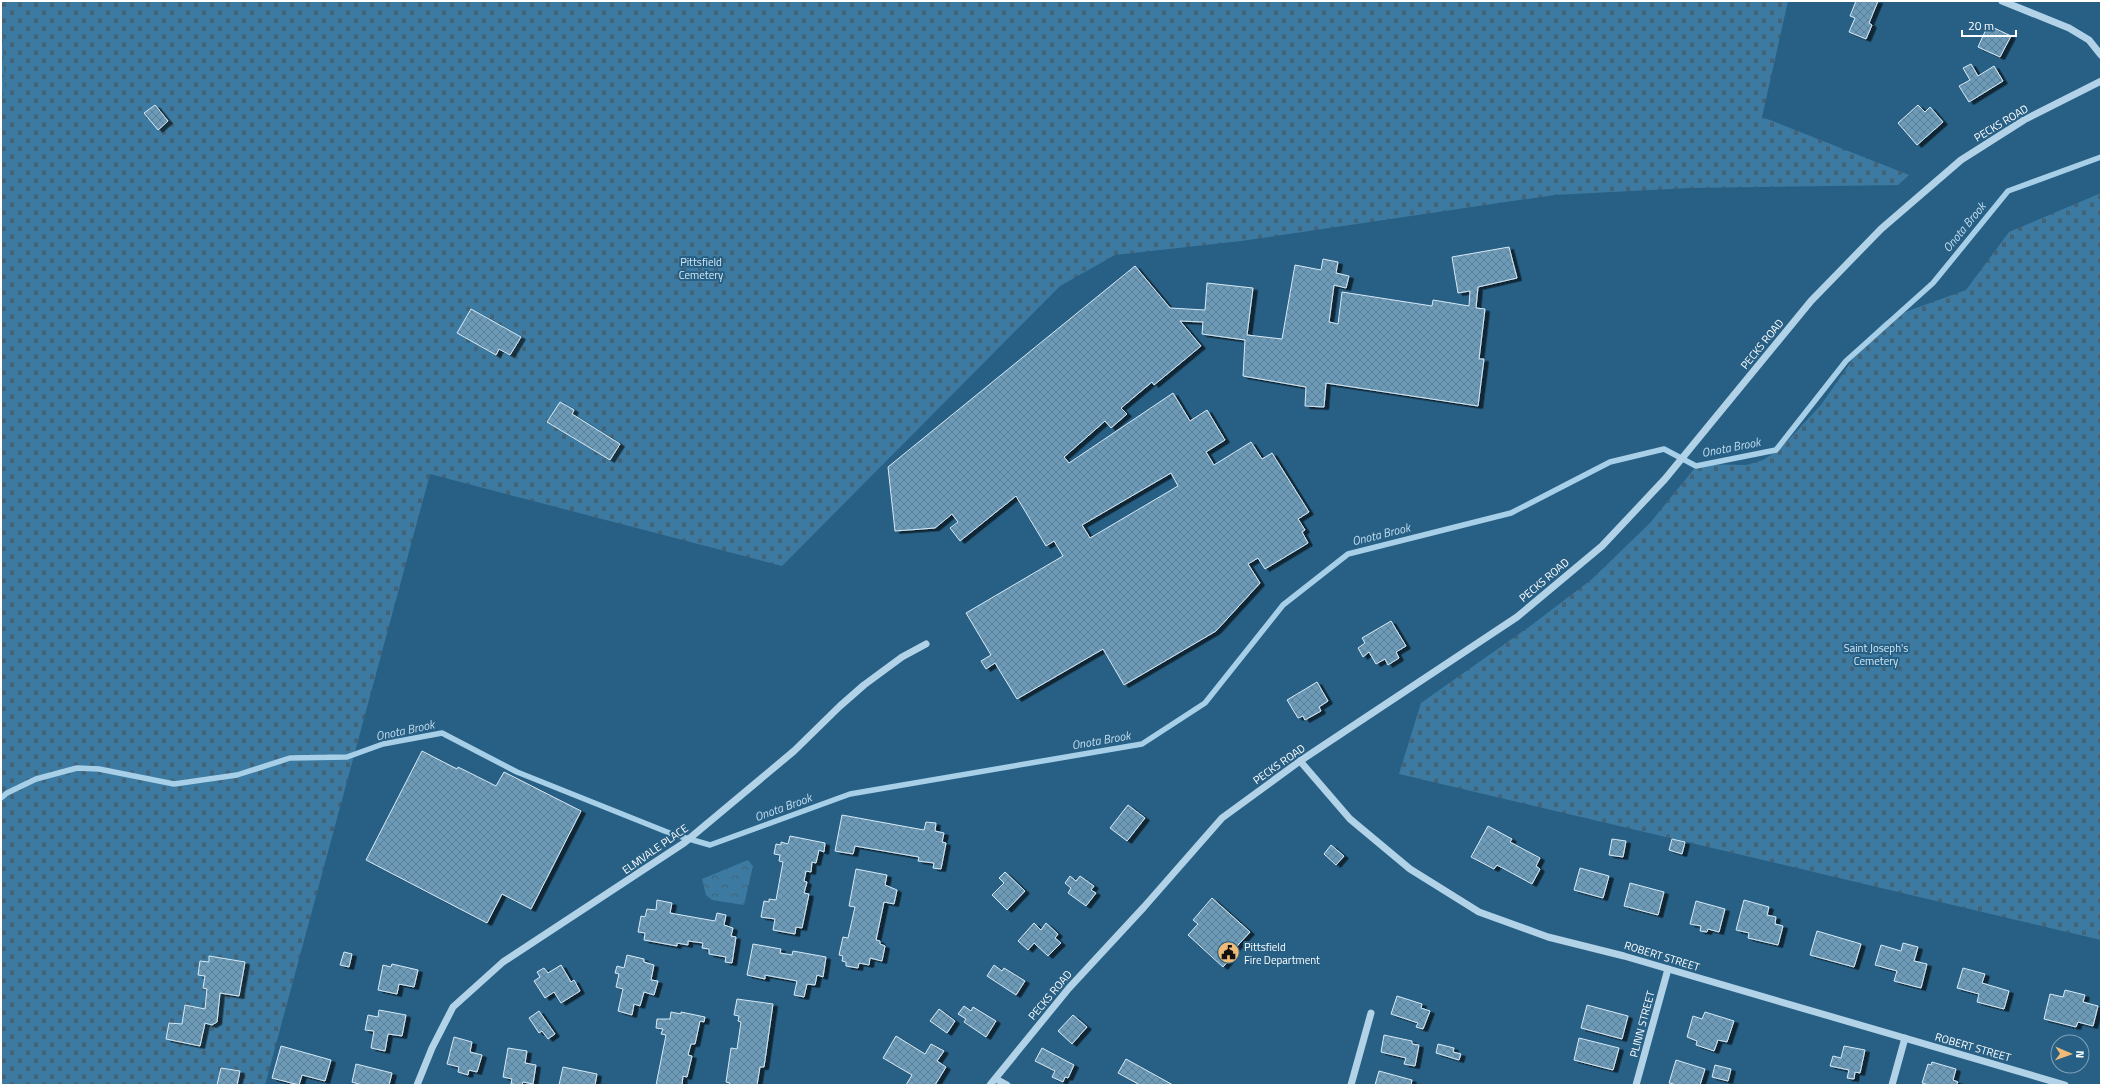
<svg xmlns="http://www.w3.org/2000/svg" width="2102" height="1086" viewBox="0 0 2102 1086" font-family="'Titillium Web',sans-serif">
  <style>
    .cemetery { fill: url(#cemetery-stones) }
    .park { fill: url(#park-crowns) }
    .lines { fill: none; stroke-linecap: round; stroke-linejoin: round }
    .stream { stroke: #a7d0e8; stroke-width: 5.5 }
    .building { fill: url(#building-cross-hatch); stroke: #d6eaf6; fill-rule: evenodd; filter: url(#shadow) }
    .minor { stroke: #b2d3e7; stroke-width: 7 }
    .labels { text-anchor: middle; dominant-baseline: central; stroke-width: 4; stroke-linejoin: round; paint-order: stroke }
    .street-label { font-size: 11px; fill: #fff; stroke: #286085 }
    .park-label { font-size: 11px; fill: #d6eaf6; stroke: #286085 }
    .poi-label { font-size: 11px; fill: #fff; stroke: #286085; text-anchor: start }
    .water-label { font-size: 12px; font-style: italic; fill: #bedcef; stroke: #286085 }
  </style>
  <defs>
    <pattern id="cemetery-stones" width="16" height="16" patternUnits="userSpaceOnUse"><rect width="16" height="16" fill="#3c7aa1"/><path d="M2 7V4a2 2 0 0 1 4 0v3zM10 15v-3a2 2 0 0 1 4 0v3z" fill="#446376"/></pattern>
    <pattern id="park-crowns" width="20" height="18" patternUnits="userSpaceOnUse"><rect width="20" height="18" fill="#3c7aa1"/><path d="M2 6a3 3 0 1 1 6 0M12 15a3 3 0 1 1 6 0" fill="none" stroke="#446376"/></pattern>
    <pattern id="building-cross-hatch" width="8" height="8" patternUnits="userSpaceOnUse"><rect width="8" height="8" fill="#6c9bb9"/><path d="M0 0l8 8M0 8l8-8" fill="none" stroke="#617f93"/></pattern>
    <filter id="shadow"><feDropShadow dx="4.5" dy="2.5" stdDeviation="0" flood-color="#0009"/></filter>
  </defs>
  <rect width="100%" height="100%" fill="#286085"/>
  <g class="cemetery">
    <polygon points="1,1 1788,1 1762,117 1909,175 1898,185 1689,188 1554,195 1241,241 1115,255 1060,286 782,566 430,474 265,1085 1,1085 1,108 5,85"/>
    <polygon points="2101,193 2101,940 1399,774 1421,703 1529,627 1592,579 1650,523 1698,464 1746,465 1763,460 1780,449 1821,405 1866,340 1884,322 1894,316 1966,290 2009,232"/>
  </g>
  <g class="park">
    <polygon points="1,2 5,85 1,108"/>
    <polygon points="748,860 753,866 744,905 712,900 706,895 702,879"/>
  </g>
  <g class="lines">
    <polyline class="stream" points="1,798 7,793 36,779 77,768 99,769 174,784 237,775 290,758 347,757 383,744 442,733 517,772 672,834 710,845 850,794 1142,744 1205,703 1283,605 1348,554 1511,513 1610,462 1664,449 1696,466 1776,450 1846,361 1933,283 2008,191 2101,157"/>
  </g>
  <g class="building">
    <polygon points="1856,1 1878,1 1869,23 1872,25 1866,39 1849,32 1855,18 1850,16"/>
    <polygon points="1988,25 2011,36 2000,57 1978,47"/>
    <polygon points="1971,64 1978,76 1994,66 2003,81 1969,102 1959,86 1970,80 1963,68"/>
    <polygon points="155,105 168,121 158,130 144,113"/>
    <polygon points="1918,105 1925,112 1930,107 1943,122 1917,145 1898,123"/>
    <path d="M1509 247 1517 278 1478 287 1476 308 1485 309 1479 359H1484L1478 406 1326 383 1324 407 1305 406 1306 387 1243 376 1245 340 1202 334 1203 322 1180 321 1201 346 1154 385 1152 382 1121 408 1127 414 1111 428 1105 421 1064 457 1069 463 1173 393 1190 421 1207 410 1225 440 1206 452 1214 465 1251 442 1262 459 1272 453 1309 512 1298 519 1305 530 1302 532 1308 543 1265 569 1258 558 1248 564 1260 583 1216 631 1124 685 1103 649 1017 699 995 663 986 669 981 661 991 655 966 613 1063 556 1054 541 1046 546 1016 496 960 541 950 528 958 522 952 514 935 528 895 531 888 467 1135 266 1170 308 1205 310 1207 283 1253 288 1247 335 1282 339 1295 265 1321 270 1323 259 1338 262 1336 273 1349 276 1346 288 1334 285 1329 322 1338 324 1342 292 1432 306 1433 300 1469 306 1470 291 1458 293 1452 257ZM1171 473 1178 486 1090 538 1082 525Z"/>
    <polygon points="471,309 521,337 510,355 499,349 496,355 457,333"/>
    <polygon points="560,402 574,410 572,414 620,444 610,460 547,422"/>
    <polygon points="1391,621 1406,646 1396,652 1399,658 1388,665 1385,659 1376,664 1369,652 1363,657 1358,648 1365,643 1362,638"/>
    <polygon points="1317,682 1328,701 1319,707 1321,711 1305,720 1303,716 1298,718 1287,700"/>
    <polygon points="422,751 457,769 458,767 496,786 504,772 581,811 531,909 502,894 487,923 366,860"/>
    <polygon points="1128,805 1145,818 1127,841 1110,828"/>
    <polygon points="842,815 924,830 926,822 936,823 935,831 944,833 942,842 946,843 941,869 933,868 934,863 918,861 919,857 855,846 853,854 835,851"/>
    <polygon points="1488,826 1512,839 1510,842 1540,858 1536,866 1540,869 1532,884 1497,865 1494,869 1471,857"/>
    <polygon points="790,836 825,843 824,852 819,850 816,863 812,862 811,872 806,871 804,881 807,882 804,893 809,894 802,928 796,927 795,934 773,930 775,919 761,917 764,901 769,902 769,899 776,900 783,862 779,861 780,855 774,854 776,844 781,845 781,842 788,844"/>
    <polygon points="1612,839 1626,841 1623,857 1609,855"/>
    <polygon points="1672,839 1685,842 1682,854 1669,850"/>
    <polygon points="1331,845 1344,856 1336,865 1324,854"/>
    <polygon points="1580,868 1609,876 1603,898 1574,890"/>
    <polygon points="856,869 887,875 885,885 897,890 894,904 884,902 876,940 880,941 880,944 885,946 882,961 870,958 869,965 859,963 858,968 846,966 846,962 842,961 843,956 839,955 843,937 848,938 855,907 849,906"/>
    <polygon points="1005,872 1025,891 1007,910 992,895 1004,883 999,878"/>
    <polygon points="1070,876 1076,881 1080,876 1094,886 1091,890 1096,893 1086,906 1068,893 1071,888 1065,883"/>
    <polygon points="1630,883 1664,892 1658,915 1624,906"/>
    <polygon points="1212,898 1250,932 1228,956 1231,958 1223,967 1188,935 1198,924 1193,920"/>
    <polygon points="657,900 672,903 670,913 715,921 717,913 726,915 724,925 733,928 731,936 736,937 732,963 725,962 726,957 709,954 709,949 702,948 703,943 688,941 688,945 677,943 677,946 644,940 645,933 638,932 641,916 645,917 647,909 656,910"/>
    <polygon points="1744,900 1769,907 1767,915 1776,917 1775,924 1783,926 1778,945 1748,938 1749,933 1736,930"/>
    <polygon points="1696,901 1725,909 1719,932 1708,929 1707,932 1700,931 1701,926 1690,924"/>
    <polygon points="1034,923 1041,930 1046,923 1058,934 1055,938 1061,943 1048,956 1034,943 1028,950 1018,941"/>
    <polygon points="1817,931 1861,944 1854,967 1810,955"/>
    <polygon points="1903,943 1918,947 1914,961 1927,964 1921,988 1894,981 1897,971 1875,965 1881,945 1901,951"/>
    <polygon points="753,944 781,949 780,953 792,955 793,951 826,957 823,977 817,975 815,985 807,984 804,997 794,995 797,981 765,975 765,979 747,975"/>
    <polygon points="344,952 352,954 349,967 340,965"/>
    <polygon points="627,955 644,959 644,962 654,965 651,980 658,981 654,995 644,992 640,1006 634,1004 632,1015 618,1011 623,989 616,987 619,974 615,973 617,966 624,968"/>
    <polygon points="209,956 245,962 239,996 220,993 217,1022 212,1025 205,1023 200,1046 166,1039 169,1023 182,1024 185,1005 205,1009 207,989 203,988 205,976 198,975 200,961 209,962"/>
    <polygon points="392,964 418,970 414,987 399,984 397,994 378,990 383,965 391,967"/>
    <polygon points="561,965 571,982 574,980 580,991 561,1003 554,992 545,998 534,981 540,977 537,972 544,968 548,973"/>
    <polygon points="994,965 1002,971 1004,968 1025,981 1016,995 987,976"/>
    <polygon points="1963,968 1985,974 1982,983 2009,991 2004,1009 1977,1002 1979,994 1957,988"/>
    <polygon points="2065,990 2085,995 2083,1002 2098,1006 2093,1026 2078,1022 2076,1027 2044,1019 2050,994 2063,997"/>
    <polygon points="1397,996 1422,1004 1421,1008 1430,1011 1423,1029 1416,1027 1418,1023 1391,1014"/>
    <polygon points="737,999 773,1004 764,1067 760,1067 757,1085 729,1085 730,1083 726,1082 731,1048 737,1049 741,1022 738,1021 739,1016 734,1015"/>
    <polygon points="1587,1005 1628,1016 1622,1039 1581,1028"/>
    <polygon points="964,1006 971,1011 973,1007 996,1021 986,1037 964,1022 966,1019 958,1014"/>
    <polygon points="939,1009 955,1021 947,1033 930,1021"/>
    <polygon points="379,1010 406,1015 402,1036 388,1034 385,1051 371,1048 374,1031 365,1030 368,1015 378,1017"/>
    <polygon points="539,1011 555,1034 548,1039 542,1031 539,1033 529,1018"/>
    <polygon points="671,1012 681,1014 681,1012 705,1017 704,1022 700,1021 695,1044 691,1044 688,1055 692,1056 687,1077 683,1076 682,1085 656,1085 666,1035 661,1034 663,1029 656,1028 657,1019 670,1019"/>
    <polygon points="1705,1012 1734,1021 1727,1042 1718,1040 1714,1051 1696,1045 1697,1041 1687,1037 1693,1016 1702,1019"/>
    <polygon points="1073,1015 1087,1027 1072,1044 1058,1031"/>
    <polygon points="1384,1035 1412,1041 1412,1044 1419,1045 1415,1066 1404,1064 1406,1058 1381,1052"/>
    <polygon points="896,1036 925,1054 931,1044 944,1051 937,1061 946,1067 935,1085 906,1085 912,1075 883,1058"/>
    <polygon points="454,1037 472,1042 470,1052 482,1055 477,1072 469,1070 468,1075 458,1072 459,1067 447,1064"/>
    <polygon points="1579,1038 1619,1048 1613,1070 1574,1060"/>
    <polygon points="1438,1044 1454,1048 1453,1052 1461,1054 1459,1060 1436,1053"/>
    <polygon points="281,1046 331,1060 325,1081 302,1075 299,1085 272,1078"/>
    <polygon points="1844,1046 1865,1050 1860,1073 1855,1072 1854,1079 1847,1078 1849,1070 1830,1066 1833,1056 1841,1058"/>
    <polygon points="508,1048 527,1051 525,1063 536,1065 533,1084 523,1082 522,1085 511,1084 512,1079 503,1077"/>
    <polygon points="1042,1048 1074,1065 1068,1078 1065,1077 1063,1082 1052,1077 1055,1071 1035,1061"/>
    <polygon points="1126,1059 1173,1085 1140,1085 1118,1073"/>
    <polygon points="1676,1060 1705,1069 1700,1085 1677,1085 1669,1083"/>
    <polygon points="1932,1062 1956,1069 1953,1080 1958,1082 1956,1085 1929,1085 1922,1083 1928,1064 1931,1065"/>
    <polygon points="356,1064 392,1073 389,1085 362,1085 352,1082"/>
    <polygon points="1715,1065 1731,1069 1728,1081 1712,1077"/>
    <polygon points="563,1067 597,1074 595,1085 559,1085"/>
    <polygon points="221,1068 240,1071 237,1085 217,1085"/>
    <polygon points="1379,1071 1412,1080 1411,1085 1375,1085"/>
  </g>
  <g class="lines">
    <g class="minor">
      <polyline points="2002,1 2069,28 2089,40 2101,55"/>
      <polyline points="1300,761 1350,819 1410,869 1479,912 1548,937 1624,956 2065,1085"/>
      <polyline points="996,1079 1007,1085"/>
      <polyline points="417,1085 432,1048 453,1007 503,962 684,843 794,751 840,706 864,685 902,657 926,644"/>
      <polyline points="990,1085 1069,988 1144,907 1222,818 1300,761 1517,617 1602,546 1665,479 1811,301 1881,229 1961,160 2024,120 2101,81"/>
      <polyline points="1351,1085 1371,1013"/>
      <polyline points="1636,1085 1668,969"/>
      <polyline points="1892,1085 1905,1038"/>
    </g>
  </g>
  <defs>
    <symbol id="civic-disc" viewBox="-11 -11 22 22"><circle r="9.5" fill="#efba78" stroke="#286085"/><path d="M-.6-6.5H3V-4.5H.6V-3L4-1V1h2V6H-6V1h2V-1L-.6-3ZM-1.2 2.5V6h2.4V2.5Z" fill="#111"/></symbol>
  </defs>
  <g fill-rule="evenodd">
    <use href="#civic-disc" x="1216" y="940" width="25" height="25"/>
  </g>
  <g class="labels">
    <g class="street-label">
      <text transform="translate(2001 123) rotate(-31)">PECKS ROAD</text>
      <text transform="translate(1762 344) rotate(-51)">PECKS ROAD</text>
      <text transform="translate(1544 580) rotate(-40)">PECKS ROAD</text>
      <text transform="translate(1279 764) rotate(-35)">PECKS ROAD</text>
      <text transform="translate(655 849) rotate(-35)">ELMVALE PLACE</text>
      <text transform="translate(1662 956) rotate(17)">ROBERT STREET</text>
      <text transform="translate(1050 995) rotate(-50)">PECKS ROAD</text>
      <text transform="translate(1642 1024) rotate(-75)">PLINN STREET</text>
      <text transform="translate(1973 1047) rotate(16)">ROBERT STREET</text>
    </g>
    <g class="park-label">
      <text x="701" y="262">Pittsfield<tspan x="701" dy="13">Cemetery</tspan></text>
      <text x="1876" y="648">Saint Joseph's<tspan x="1876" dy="13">Cemetery</tspan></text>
    </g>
    <g class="poi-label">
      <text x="1244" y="947">Pittsfield<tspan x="1244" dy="13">Fire Department</tspan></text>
    </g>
    <g class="water-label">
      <text transform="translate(1964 227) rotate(-51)">Onota Brook</text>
      <text transform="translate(1731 447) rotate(-11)">Onota Brook</text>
      <text transform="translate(1381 534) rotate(-14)">Onota Brook</text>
      <text transform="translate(405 730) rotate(-12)">Onota Brook</text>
      <text transform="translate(1101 740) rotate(-10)">Onota Brook</text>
      <text transform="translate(783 807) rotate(-20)">Onota Brook</text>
    </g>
  </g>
  <rect width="2102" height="1086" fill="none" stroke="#ffffff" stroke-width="4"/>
  <g transform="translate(2070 1054) rotate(92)"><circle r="19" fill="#286085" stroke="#7ea0b6"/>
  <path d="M0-3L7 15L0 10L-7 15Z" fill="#efba78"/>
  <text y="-6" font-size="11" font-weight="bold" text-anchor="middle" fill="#ffffff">N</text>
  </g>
  <path d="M1962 30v6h54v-6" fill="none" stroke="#ffffff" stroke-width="2"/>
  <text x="1968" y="30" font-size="12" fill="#ffffff" stroke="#286085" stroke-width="3" paint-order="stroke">20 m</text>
</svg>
